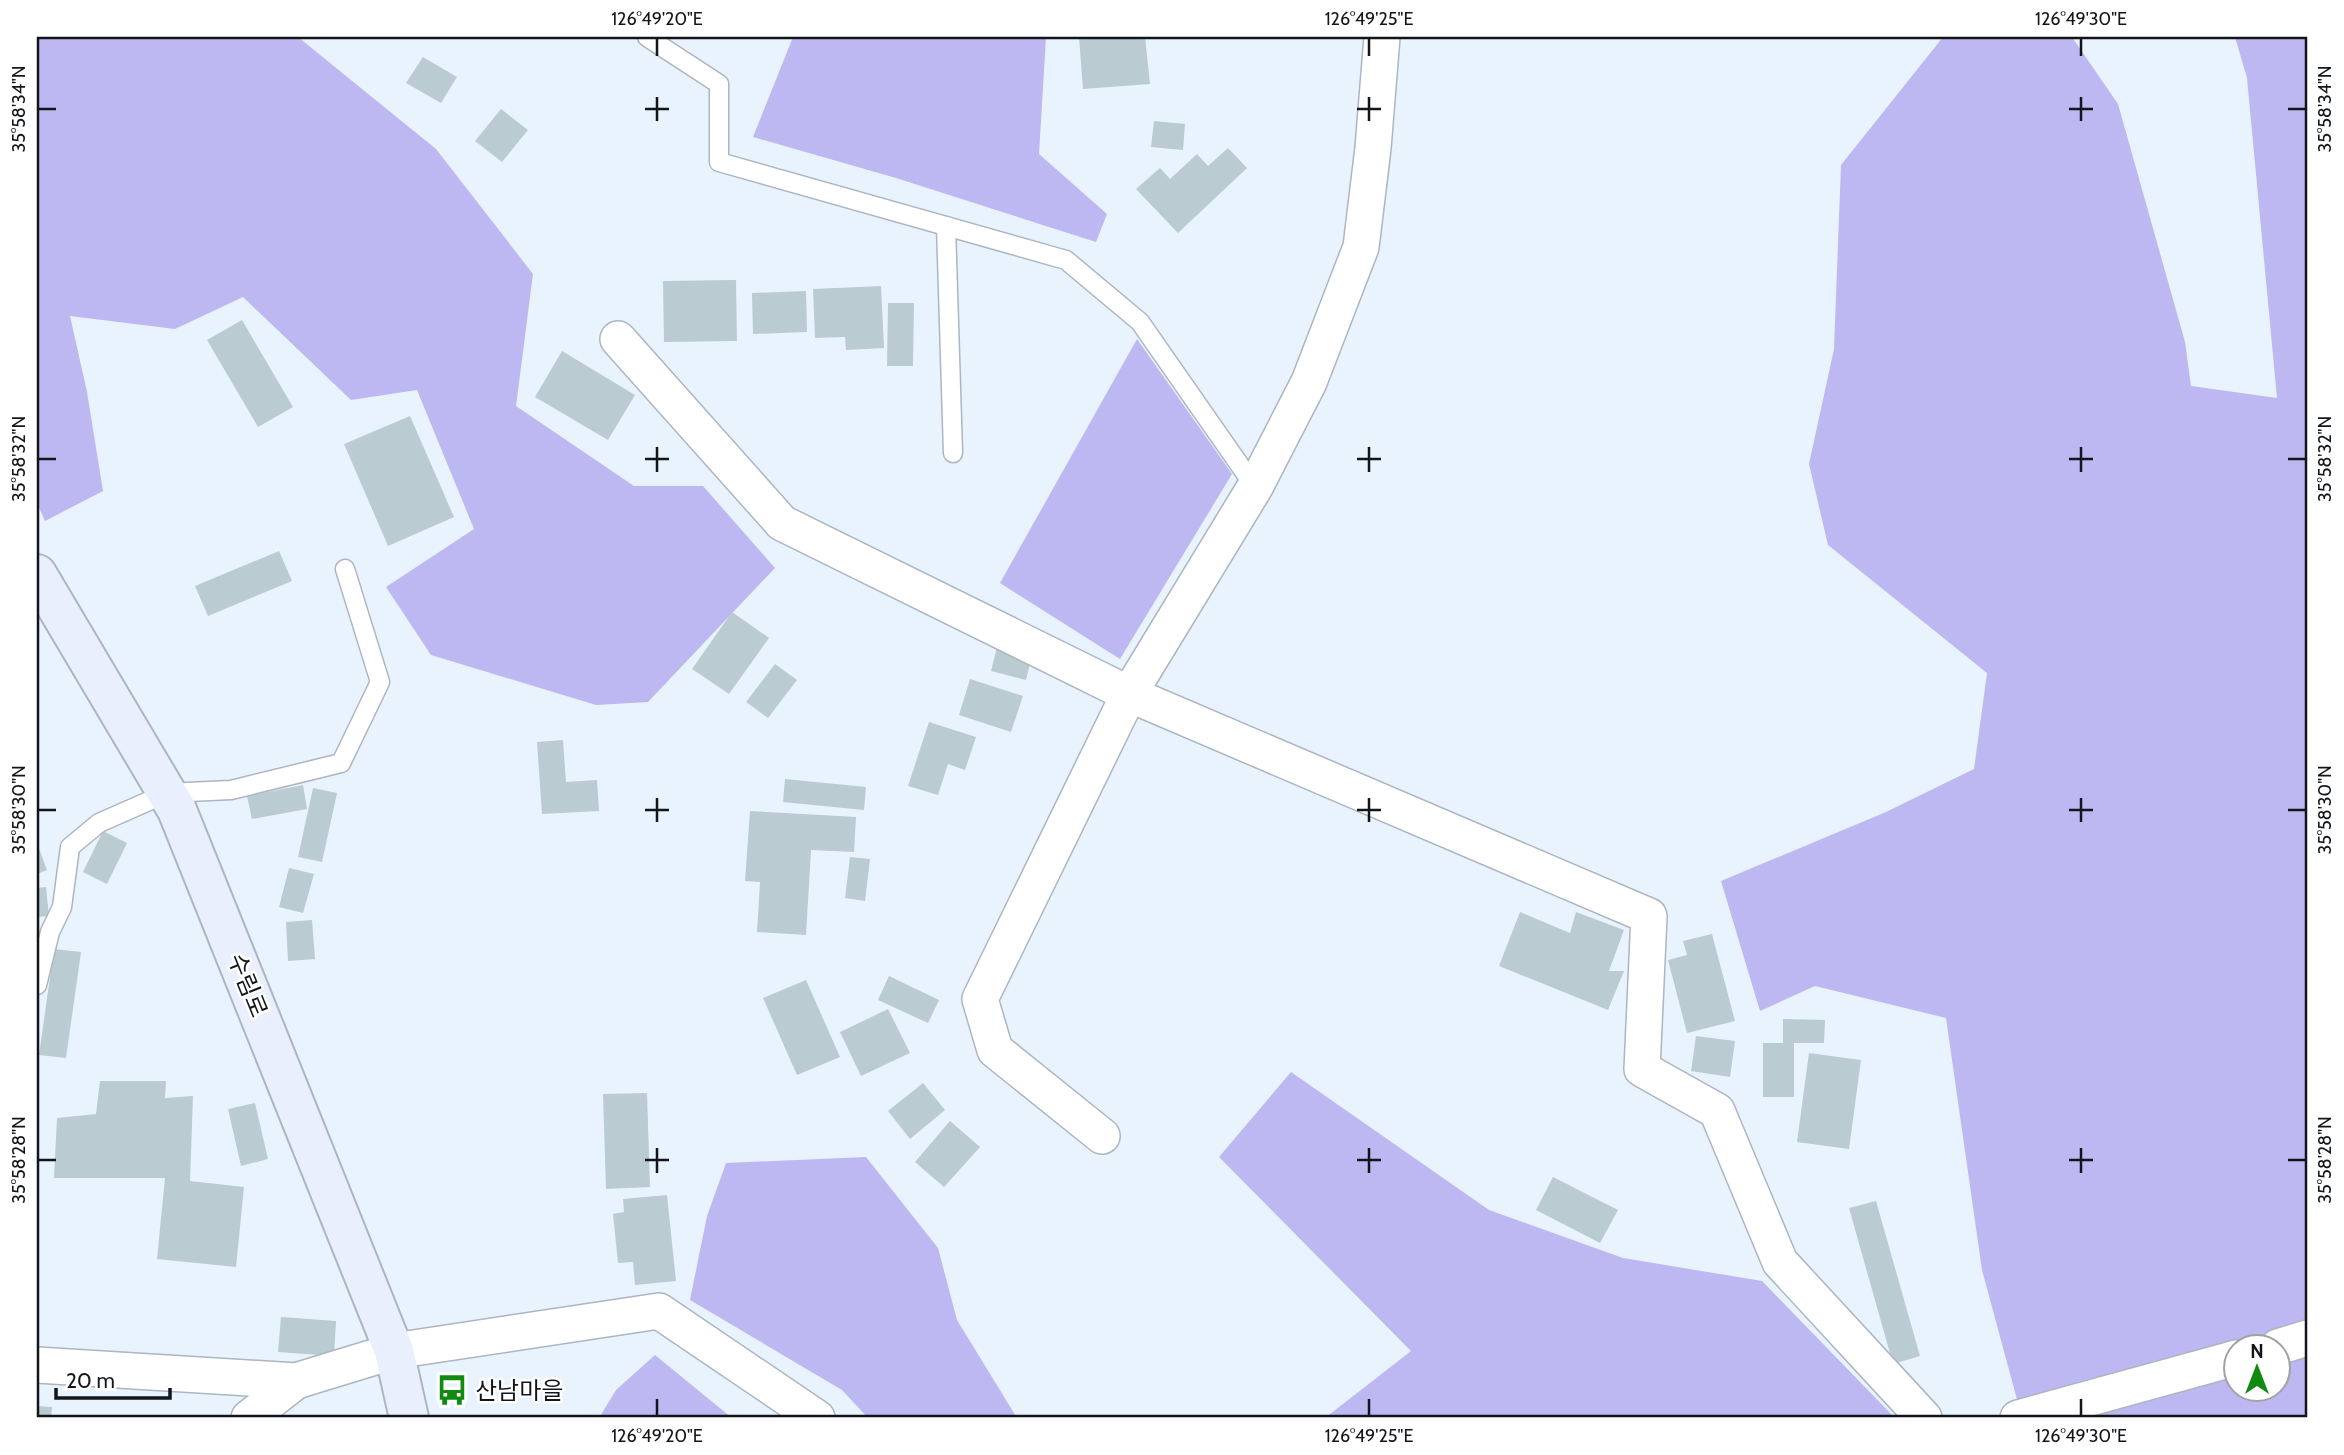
<svg xmlns="http://www.w3.org/2000/svg" width="2344" height="1455" viewBox="0 0 2344 1455" font-family="Cabin,'Noto Sans KR',sans-serif">
  <style>
    .green { fill: #bdb8f2; fill-rule: evenodd }
    .building { fill: #bacbd2 }
    .lines { fill: none; stroke-linecap: round; stroke-linejoin: round }
    .service-casing { stroke: #abb6c1; stroke-width: 21 }
    .minor-casing { stroke: #abb6c1; stroke-width: 38 }
    .secondary-casing { stroke: #abb6c1; stroke-width: 42 }
    .service { stroke: #fff; stroke-width: 18 }
    .minor { stroke: #fff; stroke-width: 35 }
    .secondary { stroke: #e9effd; stroke-width: 38 }
    .ticks { fill: none; stroke: #12161a; stroke-width: 2.5 }
    .labels { text-anchor: middle; dominant-baseline: central; stroke-width: 5; stroke-linejoin: round; paint-order: stroke }
    .street-label { font-size: 24px; fill: #12161a; stroke: #fff }
    .poi-label { font-size: 24px; fill: #12161a; stroke: #fff; text-anchor: start }
    .neatline { fill: none; stroke: #12161a; stroke-width: 2.5 }
    .ticks-label { font-size: 18px; text-anchor: middle; fill: #12161a }
  </style>
  <rect width="100%" height="100%" fill="#e9f3fd"/>
  <g class="green">
    <polygon points="37,37 298,37 436,149 533,274 516,406 634,486 703,486 775,568 648,702 596,705 431,655 386,587 474,529 417,390 351,400 243,297 175,329 70,316 87,392 103,491 45,521 37,503"/>
    <polygon points="793,37 1046,37 1039,154 1107,214 1096,242 896,178 753,137"/>
    <path d="M1943 37H2072L2118 104 2185 342 2191 386 2277 398 2247 78 2235 37H2307V1418H2022L1982 1270 1946 1018 1815 986 1760 1011 1721 881 1886 812 1974 769 1987 673 1828 545 1809 464 1834 349 1841 165ZM2236 1346H2278V1388H2236Z"/>
    <polygon points="1137,339 1232,474 1120,659 1000,583"/>
    <polygon points="1291,1072 1489,1210 1623,1258 1762,1281 1895,1418 1325,1418 1411,1351 1219,1157"/>
    <polygon points="866,1157 938,1248 957,1320 1017,1418 868,1418 842,1390 690,1300 707,1216 726,1163"/>
    <polygon points="655,1355 732,1418 599,1418 616,1390"/>
  </g>
  <g class="building">
    <polygon points="1079,37 1145,37 1150,84 1083,89"/>
    <polygon points="423,57 457,77 441,103 406,83"/>
    <polygon points="501,109 528,130 502,162 475,141"/>
    <polygon points="1154,121 1185,124 1183,150 1151,147"/>
    <polygon points="1228,148 1247,168 1178,233 1136,189 1160,168 1170,179 1197,154 1208,166"/>
    <polygon points="736,280 737,341 664,342 663,281"/>
    <polygon points="881,286 884,348 846,350 845,337 815,338 813,289"/>
    <polygon points="806,291 807,332 753,334 752,293"/>
    <polygon points="888,303 914,303 913,366 887,366"/>
    <polygon points="242,320 293,407 258,427 207,340"/>
    <polygon points="562,351 635,395 608,440 535,397"/>
    <polygon points="410,416 454,517 388,546 344,444"/>
    <polygon points="279,551 292,581 208,616 195,586"/>
    <polygon points="732,612 769,638 729,694 692,669"/>
    <polygon points="997,647 1032,655 1026,680 991,671"/>
    <polygon points="775,664 797,680 768,718 746,702"/>
    <polygon points="970,679 1023,696 1011,732 959,715"/>
    <polygon points="929,722 976,737 965,770 948,764 938,795 908,786"/>
    <polygon points="563,740 566,782 597,780 599,811 542,814 537,742"/>
    <polygon points="785,779 866,787 864,810 783,802"/>
    <polygon points="303,785 307,809 252,819 247,796"/>
    <polygon points="313,788 337,793 322,862 298,857"/>
    <polygon points="750,811 856,817 854,852 811,850 806,935 757,932 760,882 745,881"/>
    <polygon points="103,831 127,843 107,884 83,872"/>
    <polygon points="37,843 47,870 37,874"/>
    <polygon points="850,857 870,859 865,901 845,898"/>
    <polygon points="289,868 314,874 303,913 279,907"/>
    <polygon points="46,887 49,916 37,917 37,888"/>
    <polygon points="1520,912 1570,933 1576,912 1624,930 1609,971 1624,971 1608,1010 1499,966"/>
    <polygon points="312,920 315,959 288,961 286,922"/>
    <polygon points="1712,934 1735,1021 1687,1033 1668,960 1687,955 1683,941"/>
    <polygon points="54,949 81,952 66,1058 39,1055"/>
    <polygon points="889,976 939,1000 928,1023 878,1000"/>
    <polygon points="806,980 840,1057 797,1075 763,998"/>
    <polygon points="888,1009 910,1053 861,1076 840,1032"/>
    <polygon points="1783,1019 1825,1020 1824,1043 1794,1043 1794,1097 1763,1097 1763,1043 1783,1043"/>
    <polygon points="1696,1036 1735,1041 1730,1077 1691,1071"/>
    <polygon points="1809,1053 1861,1060 1849,1149 1797,1142"/>
    <polygon points="100,1081 166,1081 165,1098 193,1096 190,1181 244,1187 236,1267 157,1259 165,1178 54,1178 57,1118 96,1114"/>
    <polygon points="923,1083 945,1110 910,1139 888,1111"/>
    <polygon points="647,1093 650,1187 606,1189 603,1094"/>
    <polygon points="255,1103 268,1159 241,1166 228,1109"/>
    <polygon points="950,1121 980,1147 944,1187 915,1162"/>
    <polygon points="1553,1177 1618,1210 1600,1243 1536,1210"/>
    <polygon points="667,1195 676,1281 635,1285 633,1262 618,1263 613,1214 624,1212 623,1199"/>
    <polygon points="1876,1201 1920,1356 1893,1364 1849,1208"/>
    <polygon points="281,1317 336,1321 334,1356 278,1352"/>
    <polygon points="37,1406 52,1407 51,1418 37,1418"/>
  </g>
  <g class="lines">
    <defs>
      <g id="service">
        <polyline points="647,37 719,84 719,162 1066,260 1140,322 1255,487"/>
        <polyline points="946,226 953,453"/>
        <polyline points="37,985 50,932 62,907 70,847 99,823 167,793 231,790 341,763 380,682 345,569"/>
      </g>
      <g id="minor">
        <polyline points="618,339 782,523 1129,694 1649,916 1642,1069 1717,1111 1780,1262 1924,1418"/>
        <polyline points="1102,1136 995,1050 980,999 1129,694 1255,487 1309,382 1361,247 1373,148 1382,37"/>
        <polyline points="2278,1347 2307,1338"/>
        <polyline points="37,1365 296,1381 394,1351 659,1311 817,1418"/>
        <polyline points="249,1418 296,1381"/>
        <polyline points="2018,1418 2236,1358"/>
      </g>
      <polyline id="secondary" points="37,574 177,810 394,1351 409,1418"/>
    </defs>
    <use href="#service" class="service-casing"/>
    <use href="#minor" class="minor-casing"/>
    <use href="#secondary" class="secondary-casing"/>
    <use href="#service" class="service"/>
    <use href="#minor" class="minor"/>
    <use href="#secondary" class="secondary"/>
  </g>
  <path class="ticks" d="M657 38V56M1369 38V56M2081 38V56M657 97V121M1369 97V121M2081 97V121M38 109H56M645 109H669M1357 109H1381M2069 109H2093M2288 109H2306M657 447V472M1369 447V472M2081 447V472M38 459H56M645 459H669M1357 459H1381M2069 459H2093M2288 459H2306M657 798V822M1369 798V822M2081 798V822M38 810H56M645 810H669M1357 810H1381M2069 810H2093M2288 810H2306M657 1148V1173M1369 1148V1173M2081 1148V1173M38 1160H56M645 1160H669M1357 1160H1381M2069 1160H2093M2288 1160H2306M657 1399V1416M1369 1399V1416M2081 1399V1416"/>
  <defs>
    <symbol id="bus-bare" viewBox="-9 -9 18 18"><path d="M-5-6H5V4H4V6H2V4H-2V6H-4V4H-5ZM-3.5-4V0h7V-4ZM-3.5 1.2v1.5H-2V1.2ZM2 1.2v1.5H3.5V1.2Z" fill="#108a10" stroke="#fff" stroke-width="2.5" paint-order="stroke"/></symbol>
  </defs>
  <g fill-rule="evenodd">
    <use href="#bus-bare" x="430" y="1368" width="44" height="44"/>
  </g>
  <g class="labels">
    <g class="street-label">
      <text transform="translate(248 985) rotate(68)">수림로</text>
    </g>
    <g class="poi-label">
      <text x="475" y="1390">산남마을</text>
    </g>
  </g>
  <rect width="2344" height="1455" fill="none" stroke="#ffffff" stroke-width="77"/>
  <g transform="translate(2257 1368)"><circle r="33" fill="#ffffff" stroke="#a0a2a3" stroke-width="2"/>
  <path d="M0-5L12 26L0 18L-12 26Z" fill="#108a10"/>
  <text y="-10" font-size="19" font-weight="bold" text-anchor="middle" fill="#12161a">N</text>
  </g>
  <path d="M56 1388v10h114v-10" fill="none" stroke="#12161a" stroke-width="3.5"/>
  <text x="66" y="1388" font-size="21" fill="#12161a" stroke="#ffffff" stroke-width="5" paint-order="stroke">20 m</text>
  <rect x="38" y="38" width="2268" height="1378" class="neatline"/>
  <g class="ticks-label">
    <text x="657" y="25">126°49'20"E</text>
    <text x="1369" y="25">126°49'25"E</text>
    <text x="2081" y="25">126°49'30"E</text>
    <text transform="translate(19 109) rotate(-90)" y="6">35°58'34"N</text>
    <text transform="translate(2325 109) rotate(-90)" y="6">35°58'34"N</text>
    <text transform="translate(19 459) rotate(-90)" y="6">35°58'32"N</text>
    <text transform="translate(2325 459) rotate(-90)" y="6">35°58'32"N</text>
    <text transform="translate(19 810) rotate(-90)" y="6">35°58'30"N</text>
    <text transform="translate(2325 810) rotate(-90)" y="6">35°58'30"N</text>
    <text transform="translate(19 1160) rotate(-90)" y="6">35°58'28"N</text>
    <text transform="translate(2325 1160) rotate(-90)" y="6">35°58'28"N</text>
    <text x="657" y="1442">126°49'20"E</text>
    <text x="1369" y="1442">126°49'25"E</text>
    <text x="2081" y="1442">126°49'30"E</text>
  </g>
</svg>
